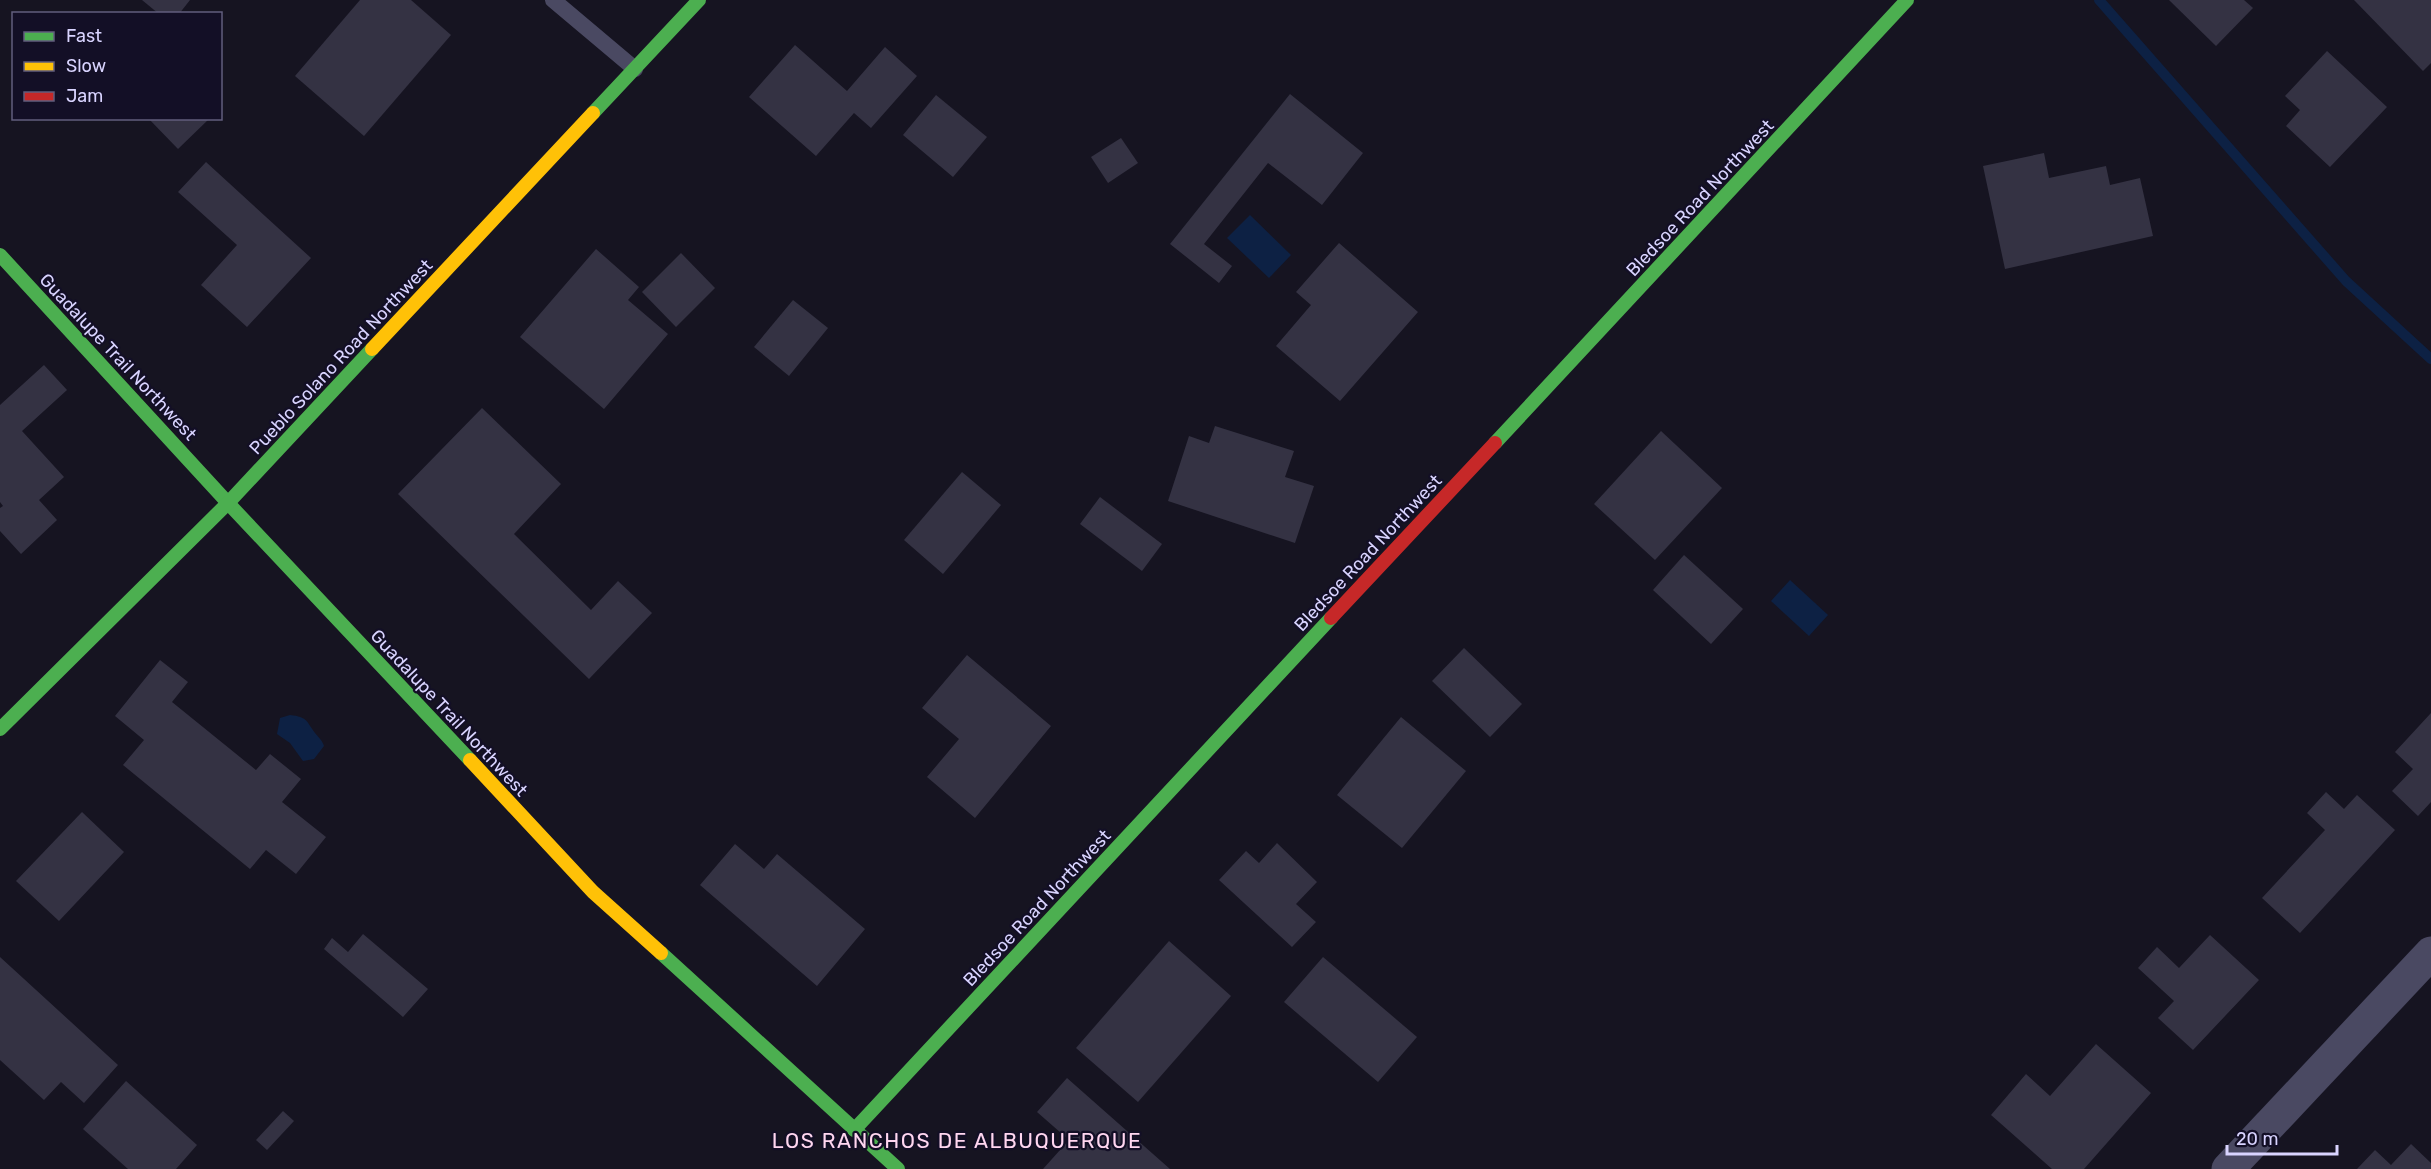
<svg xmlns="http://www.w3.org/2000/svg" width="2431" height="1169" viewBox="0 0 2431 1169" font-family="Rubik,sans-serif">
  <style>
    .water { fill: #0d2144 }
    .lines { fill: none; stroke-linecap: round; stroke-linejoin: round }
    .stream { stroke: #0d2144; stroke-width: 10 }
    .building { fill: #343243 }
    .lane { stroke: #4a4962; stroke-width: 16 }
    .street { stroke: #4a4962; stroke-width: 33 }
    .fast { stroke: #4caf50; stroke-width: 14 }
    .slow { stroke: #ffc107; stroke-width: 14 }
    .jam { stroke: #c62828; stroke-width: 14 }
    .labels { text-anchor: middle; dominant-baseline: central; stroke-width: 4.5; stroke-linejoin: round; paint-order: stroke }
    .street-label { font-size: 18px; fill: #d9d4ff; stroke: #130f26 }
    .quarter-label { font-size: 21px; letter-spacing: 1.5px; fill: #ffd6f0; stroke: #130f26 }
  </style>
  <rect width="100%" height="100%" fill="#161421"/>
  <g class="water">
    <polygon points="1250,215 1291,255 1269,278 1227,238"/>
    <polygon points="1790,580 1828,615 1809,636 1771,601"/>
    <path d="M290 715C308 717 306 721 315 733 319 738 322 740 324 746L314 759 303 761 290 743 277 734 280 718Z"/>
  </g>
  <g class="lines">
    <polyline class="stream" points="2099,0 2346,281 2431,359"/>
  </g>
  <g class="building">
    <polygon points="142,0 190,0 179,14 159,14"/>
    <polygon points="360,0 411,0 451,35 364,136 295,76"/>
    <polygon points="2169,0 2244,0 2253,8 2216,46"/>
    <polygon points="2354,0 2431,0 2431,63 2423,71"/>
    <polygon points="795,45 847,91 885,47 917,76 871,128 854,113 816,156 749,97"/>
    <polygon points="2327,51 2387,107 2330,167 2286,126 2300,110 2285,96"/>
    <polygon points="1290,94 1363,153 1322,205 1268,163 1204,244 1232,266 1219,283 1170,244"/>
    <polygon points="936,95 987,137 953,177 903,135"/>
    <polygon points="148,118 210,118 178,149"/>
    <polygon points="1121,138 1138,163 1108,183 1091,157"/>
    <polygon points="2044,153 2049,178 2106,166 2110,185 2140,178 2153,236 2005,269 1983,166"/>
    <polygon points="206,162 311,258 247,327 201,285 237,245 178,192"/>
    <polygon points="1339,243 1418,312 1340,401 1276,346 1311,305 1296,292"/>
    <polygon points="596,249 639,287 628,300 668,334 604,409 520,337"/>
    <polygon points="681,253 715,288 676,327 642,292"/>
    <polygon points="793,300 828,328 789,376 754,347"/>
    <polygon points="44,365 67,390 22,431 64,477 39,500 57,520 21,554 0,531 0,508 3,506 0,502 0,405"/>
    <polygon points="482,408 561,484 514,534 591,610 618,581 652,613 589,679 398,494"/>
    <polygon points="1215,426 1294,451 1285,477 1314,486 1295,543 1168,501 1189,436 1209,443"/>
    <polygon points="1661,431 1722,488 1655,560 1594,504"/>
    <polygon points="962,472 1001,505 943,574 904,540"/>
    <polygon points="1100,497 1162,544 1142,571 1080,524"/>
    <polygon points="1684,555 1743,609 1711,644 1653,590"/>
    <polygon points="1464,648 1522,704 1490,737 1432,681"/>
    <polygon points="967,655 1051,726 975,818 927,777 959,739 922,708"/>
    <polygon points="160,660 188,682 172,702 256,770 270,754 301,779 282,802 326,837 296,874 266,850 250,869 123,765 144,740 115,716"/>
    <polygon points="2431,713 2431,802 2418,816 2392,791 2413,769 2395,752"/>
    <polygon points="1401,717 1466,771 1402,848 1337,795"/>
    <polygon points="2326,792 2344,809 2357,795 2395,830 2300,933 2262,898 2325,830 2307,813"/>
    <polygon points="82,812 124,852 59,921 16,881"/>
    <polygon points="1277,843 1317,882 1296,904 1316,922 1292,947 1219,880 1246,851 1259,863"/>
    <polygon points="735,844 764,869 777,854 865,929 817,986 700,885"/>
    <polygon points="363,934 428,989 403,1017 324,949 332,938 348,952"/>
    <polygon points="2210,935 2259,980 2193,1050 2158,1018 2174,1001 2138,968 2157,947 2179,968"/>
    <polygon points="1169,941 1231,996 1138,1102 1076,1048"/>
    <polygon points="0,957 118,1065 84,1103 61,1082 44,1100 0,1060"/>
    <polygon points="1323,957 1417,1037 1378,1082 1284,1002"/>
    <polygon points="2096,1044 2151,1093 2084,1169 2052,1169 1991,1115 2026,1074 2050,1096"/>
    <polygon points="1067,1078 1170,1169 1043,1169 1069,1140 1037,1112"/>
    <polygon points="126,1081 197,1145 176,1169 128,1169 83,1129"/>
    <polygon points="283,1111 294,1121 267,1150 256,1140"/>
    <polygon points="2411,1144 2431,1163 2431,1169 2357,1169 2375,1150 2391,1165"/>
  </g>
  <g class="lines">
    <polyline class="lane" points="553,0 635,69"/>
    <polyline class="street" points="2228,1169 2431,953"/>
    <g class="fast">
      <polyline points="593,113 699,0"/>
      <polyline points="0,255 228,503 470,760"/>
      <polyline points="1495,443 1907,0"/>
      <polyline points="0,729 228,503 372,349"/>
      <polyline points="661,953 898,1169"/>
      <polyline points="854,1130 1331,618"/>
    </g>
    <g class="slow">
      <polyline points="372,349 593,113"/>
      <polyline points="470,760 593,892 661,953"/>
    </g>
    <polyline class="jam" points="1331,618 1495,443"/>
  </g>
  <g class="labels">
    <g class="street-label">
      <text transform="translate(1700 198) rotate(-47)">Bledsoe Road Northwest</text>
      <text transform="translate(118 357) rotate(47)">Guadalupe Trail Northwest</text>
      <text transform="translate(341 357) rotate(-47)">Pueblo Solano Road Northwest</text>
      <text transform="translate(1368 553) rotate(-47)">Bledsoe Road Northwest</text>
      <text transform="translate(449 713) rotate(47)">Guadalupe Trail Northwest</text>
      <text transform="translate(1037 908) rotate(-47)">Bledsoe Road Northwest</text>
    </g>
    <g class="quarter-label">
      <text x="957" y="1140">LOS RANCHOS DE ALBUQUERQUE</text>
    </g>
  </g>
  <rect x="12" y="12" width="210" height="108" fill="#130f26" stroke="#625e7d" stroke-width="1.5"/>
  <rect x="24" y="32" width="30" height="9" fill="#4caf50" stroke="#625e7d" stroke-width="1.5"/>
  <text x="66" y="42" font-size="18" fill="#d9d4ff">Fast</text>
  <rect x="24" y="62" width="30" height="9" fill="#ffc107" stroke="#625e7d" stroke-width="1.5"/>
  <text x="66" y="72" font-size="18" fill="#d9d4ff">Slow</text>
  <rect x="24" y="92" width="30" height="9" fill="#c62828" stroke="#625e7d" stroke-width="1.5"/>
  <text x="66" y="102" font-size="18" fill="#d9d4ff">Jam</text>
  <path d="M2227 1145v9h110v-9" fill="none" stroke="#d9d4ff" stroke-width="3"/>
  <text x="2236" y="1145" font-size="18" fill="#d9d4ff" stroke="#130f26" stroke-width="4.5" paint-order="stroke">20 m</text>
</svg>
